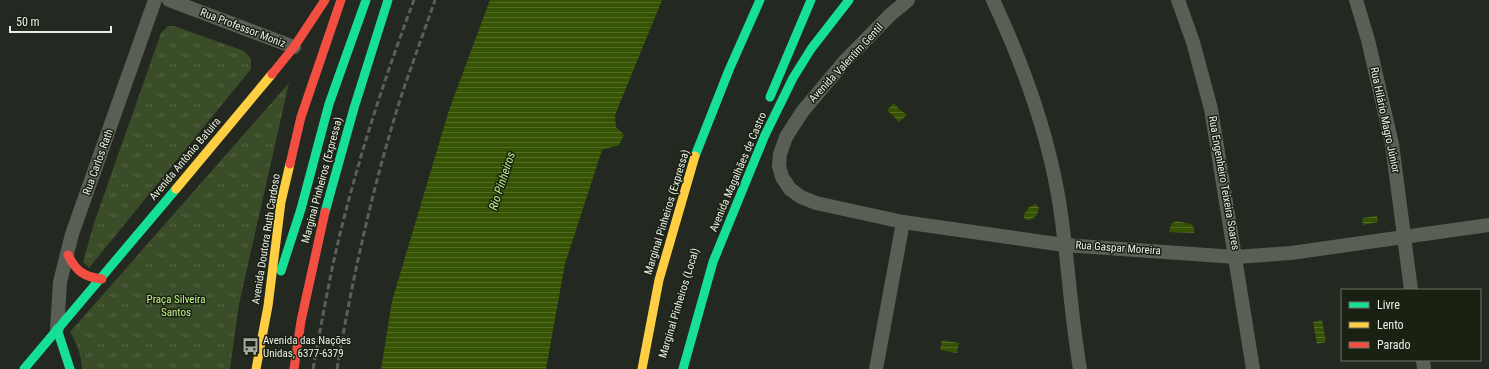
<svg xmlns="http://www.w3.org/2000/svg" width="1489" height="369" viewBox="0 0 1489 369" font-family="'Roboto Condensed',sans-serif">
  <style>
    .grass { fill: url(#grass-tufts) }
    .water { fill: url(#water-rules) }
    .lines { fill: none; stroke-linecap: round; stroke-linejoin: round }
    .street { stroke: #595f55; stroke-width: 14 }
    .fast { stroke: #16e098; stroke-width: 9 }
    .slow { stroke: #ffcf43; stroke-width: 9 }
    .jam { stroke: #f24e42; stroke-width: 9 }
    .rail { stroke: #5b5f57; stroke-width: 3; stroke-dasharray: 6 3; stroke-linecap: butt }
    .labels { text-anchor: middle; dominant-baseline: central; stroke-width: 3; stroke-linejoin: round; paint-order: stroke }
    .street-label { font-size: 11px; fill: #e9eee4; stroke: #1a2113 }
    .park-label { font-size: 11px; fill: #c0f188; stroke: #1a2113 }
    .poi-label { font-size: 11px; fill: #e9eee4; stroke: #1a2113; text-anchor: start }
    .water-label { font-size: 12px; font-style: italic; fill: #bbec84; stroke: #1a2113 }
  </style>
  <defs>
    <pattern id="grass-tufts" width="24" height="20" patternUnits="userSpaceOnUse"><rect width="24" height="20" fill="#3b4c28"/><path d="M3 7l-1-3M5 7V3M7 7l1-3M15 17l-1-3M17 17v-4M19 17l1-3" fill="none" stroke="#576647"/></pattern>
    <pattern id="water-rules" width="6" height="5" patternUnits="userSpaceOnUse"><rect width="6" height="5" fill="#365303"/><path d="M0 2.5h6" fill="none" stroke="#536c28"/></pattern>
  </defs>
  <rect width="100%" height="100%" fill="#232820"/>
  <g class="grass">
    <polygon points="168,26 174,26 244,51 251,59 251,69 89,268 83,262 94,223 161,33"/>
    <path d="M289 83 239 304 230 369H82C81 355 77 343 70 332Z"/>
  </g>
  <g class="water">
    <polygon points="490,0 662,0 615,115 616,127 624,135 619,145 602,150 565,264 546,369 381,369 392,301 449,110"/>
    <polygon points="894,103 898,108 907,115 899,122 887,110"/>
    <path d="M1036 204 1039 208C1038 215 1033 221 1026 220L1023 216 1029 207Z"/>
    <polygon points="1377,216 1378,222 1363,225 1362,218"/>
    <polygon points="1176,221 1191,224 1194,228 1194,233 1169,232 1171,224"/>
    <polygon points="1322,320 1326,342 1317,344 1313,322"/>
    <polygon points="942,340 959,343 957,353 940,350"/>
  </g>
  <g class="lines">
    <g class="street">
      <polyline points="169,0 294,47"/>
      <polyline points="908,0 890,15 844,62 802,112 786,137 780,154 779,166 782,177 790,189 801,197 816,203 903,222 1064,245 1236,257 1291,253 1489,225"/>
      <path d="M993 0C1022 62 1046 127 1058 195 1068 252 1070 311 1080 369"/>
      <polyline points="1178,0 1193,42 1211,109 1253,369"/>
      <polyline points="1356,0 1368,40 1392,144 1411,290"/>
      <polyline points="57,329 60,282 72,234 155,0"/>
      <polyline points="1423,360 1424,369"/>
      <polyline points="876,369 903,222"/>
    </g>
    <g class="fast">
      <polyline points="770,97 811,0"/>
      <polyline points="695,156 729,70 760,0"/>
      <polyline points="325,212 354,108 388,0"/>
      <polyline points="281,271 301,209 329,104 366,0"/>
      <polyline points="57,329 70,369"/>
      <polyline points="24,369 176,189"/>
      <polyline points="683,369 713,262 765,135 793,78 811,49 849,0"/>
    </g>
    <g class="slow">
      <polyline points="176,189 272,74"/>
      <polyline points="256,369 268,306 281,202 290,164"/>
      <polyline points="642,369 659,280 695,156"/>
    </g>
    <g class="jam">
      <polyline points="272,74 294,47 325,0"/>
      <polyline points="290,164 301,117 341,0"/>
      <path d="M68 255C76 271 84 277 102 279"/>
      <polyline points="294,369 301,321 325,212"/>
    </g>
    <g class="rail">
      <path d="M313 369C322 321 330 273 342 226 361 150 386 74 414 0"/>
      <path d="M337 369C352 280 372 190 399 103 410 69 423 35 435 0"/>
    </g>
  </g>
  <defs>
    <symbol id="bus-bare" viewBox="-9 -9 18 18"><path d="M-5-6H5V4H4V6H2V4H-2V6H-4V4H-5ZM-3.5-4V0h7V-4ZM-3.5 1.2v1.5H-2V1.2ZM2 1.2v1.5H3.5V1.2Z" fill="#a4a99f" stroke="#1a2113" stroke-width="2.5" paint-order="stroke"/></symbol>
  </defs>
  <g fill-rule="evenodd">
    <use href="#bus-bare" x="238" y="334" width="25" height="25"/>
  </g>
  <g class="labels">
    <g class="street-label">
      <text transform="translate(243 28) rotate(21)">Rua Professor Moniz</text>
      <text transform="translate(846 63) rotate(-47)">Avenida Valentim Gentil</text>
      <text transform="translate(1385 120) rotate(78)">Rua Hilário Magro Júnior</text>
      <text transform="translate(185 159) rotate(-50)">Avenida Antônio Batuira</text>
      <text transform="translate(98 162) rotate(-70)">Rua Carlos Rath</text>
      <text transform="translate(738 172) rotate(-67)">Avenida Magalhães de Castro</text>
      <text transform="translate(322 180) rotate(-75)">Marginal Pinheiros (Expressa)</text>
      <text transform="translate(1224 183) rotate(80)">Rua Engenheiro Teixeira Soares</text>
      <text transform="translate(667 212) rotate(-73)">Marginal Pinheiros (Expressa)</text>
      <text transform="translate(266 239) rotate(-81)">Avenida Doutora Ruth Cardoso</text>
      <text transform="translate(1118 248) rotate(4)">Rua Gaspar Moreira</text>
      <text transform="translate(679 303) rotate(-73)">Marginal Pinheiros (Local)</text>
    </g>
    <g class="park-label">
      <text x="176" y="299">Praça Silveira<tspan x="176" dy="13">Santos</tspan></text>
    </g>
    <g class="poi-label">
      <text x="263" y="340">Avenida das Nações<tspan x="263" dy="13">Unidas, 6377-6379</tspan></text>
    </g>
    <g class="water-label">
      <text transform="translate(502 181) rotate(-72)">Rio Pinheiros</text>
    </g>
  </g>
  <rect x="1341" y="289" width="140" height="72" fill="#1a2113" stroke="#6d7367"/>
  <rect x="1349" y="302" width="20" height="6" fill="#16e098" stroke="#6d7367"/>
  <text x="1377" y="309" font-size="12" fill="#e9eee4">Livre</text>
  <rect x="1349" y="322" width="20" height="6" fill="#ffcf43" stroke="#6d7367"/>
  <text x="1377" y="329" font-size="12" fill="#e9eee4">Lento</text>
  <rect x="1349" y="342" width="20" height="6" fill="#f24e42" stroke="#6d7367"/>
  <text x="1377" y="349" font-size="12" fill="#e9eee4">Parado</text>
  <path d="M10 26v6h101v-6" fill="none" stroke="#e9eee4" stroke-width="2"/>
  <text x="16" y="26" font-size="12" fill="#e9eee4" stroke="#1a2113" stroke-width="3" paint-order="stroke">50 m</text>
</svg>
